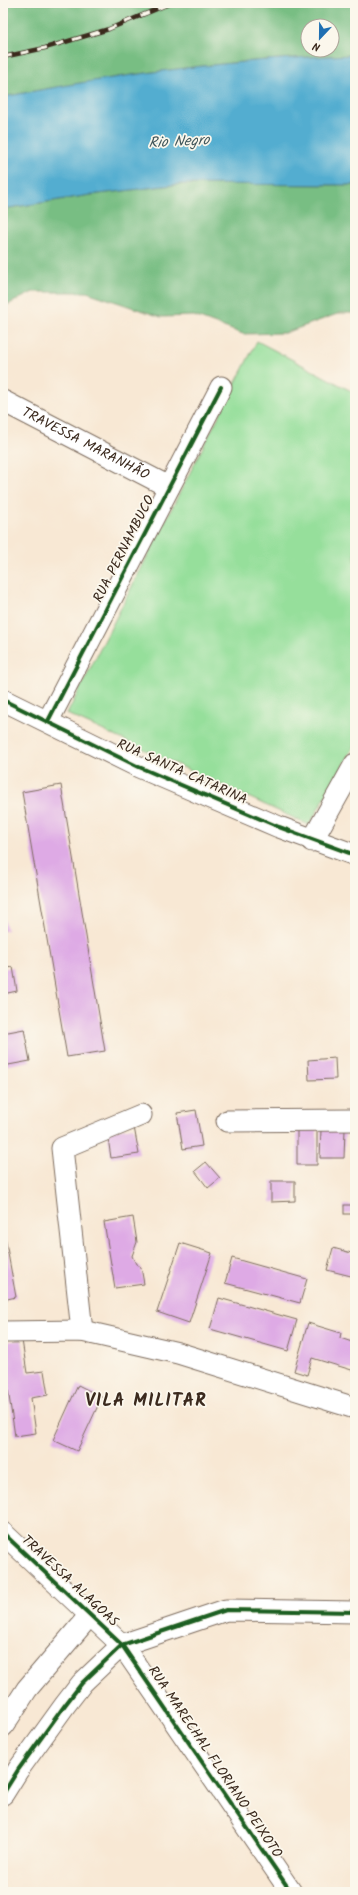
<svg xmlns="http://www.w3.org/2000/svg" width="358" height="1895" viewBox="0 0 358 1895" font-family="Kalam,sans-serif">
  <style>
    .green { fill: #96df9b; stroke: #68845c }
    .forest { fill: #78be83; stroke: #5a7450; fill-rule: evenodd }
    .water { fill: #52add0; stroke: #466c77 }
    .building { fill: #deaae5 }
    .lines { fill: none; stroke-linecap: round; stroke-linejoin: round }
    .minor-casing { stroke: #7d6c5e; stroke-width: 23 }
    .minor { stroke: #fff; stroke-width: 21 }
    .rail-casing { stroke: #3b2a1e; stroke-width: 4.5 }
    .rail { stroke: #fbf7ec; stroke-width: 3; stroke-dasharray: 9; stroke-linecap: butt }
    .cycleway-casing { stroke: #fbf7ec; stroke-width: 6 }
    .cycleway { stroke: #1b5e20; stroke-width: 4 }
    .labels { text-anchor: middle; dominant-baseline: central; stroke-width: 3.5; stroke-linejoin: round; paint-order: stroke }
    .street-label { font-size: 14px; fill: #3b2a1e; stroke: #fbf7ec }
    .water-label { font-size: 15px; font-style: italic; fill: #43585c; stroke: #fbf7ec }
    .district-label { font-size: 18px; font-weight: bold; letter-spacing: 1px; fill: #3b2a1e; stroke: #fbf7ec }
  </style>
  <rect width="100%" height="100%" fill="#fbf7ec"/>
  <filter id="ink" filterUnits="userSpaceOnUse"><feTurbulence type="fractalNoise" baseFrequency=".025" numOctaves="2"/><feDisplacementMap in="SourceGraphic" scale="8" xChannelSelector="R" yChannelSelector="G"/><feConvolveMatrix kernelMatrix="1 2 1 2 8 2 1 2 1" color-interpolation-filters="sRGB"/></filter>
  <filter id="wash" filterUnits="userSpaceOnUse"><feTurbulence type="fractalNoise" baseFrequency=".012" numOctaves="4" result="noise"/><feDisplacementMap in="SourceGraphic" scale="16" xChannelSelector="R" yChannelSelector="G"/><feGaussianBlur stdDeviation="0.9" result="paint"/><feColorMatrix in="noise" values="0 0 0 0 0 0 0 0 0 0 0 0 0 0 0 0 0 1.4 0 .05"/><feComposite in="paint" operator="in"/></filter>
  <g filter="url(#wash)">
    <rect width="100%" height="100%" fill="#f8e8d4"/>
    <polygon class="green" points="257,341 355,393 355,745 309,825 67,714"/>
    <g class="forest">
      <path d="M3 3H355V55C236 59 120 74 3 97ZM308 26H332V50H308Z"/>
      <polygon points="181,184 355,185 355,313 340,313 285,333 243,334 194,316 161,317 87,292 33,292 3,307 3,209 90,195"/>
    </g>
    <path class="water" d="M355 55V185L181 184 90 195 3 209V97C120 74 236 59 355 55Z"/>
    <g id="blocks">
      <g class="building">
        <polygon points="61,785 105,1051 67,1057 22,792"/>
        <polygon points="3,914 7,930 3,931"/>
        <polygon points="13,967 17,991 3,994 3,969"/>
        <polygon points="24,1029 30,1061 3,1066 3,1033"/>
        <polygon points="335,1058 336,1079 309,1080 308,1060"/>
        <polygon points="196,1110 202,1146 183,1149 177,1113"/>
        <polygon points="134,1127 139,1154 111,1158 107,1131"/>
        <polygon points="317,1129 317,1165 297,1165 297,1130"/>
        <polygon points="321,1129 345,1129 344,1158 320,1158"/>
        <polygon points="206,1162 220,1178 208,1188 195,1171"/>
        <polygon points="271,1181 295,1181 295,1201 271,1202"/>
        <rect x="344" y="1205" width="11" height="9"/>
        <polygon points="133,1217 137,1242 132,1256 136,1264 141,1267 144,1284 115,1288 104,1222"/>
        <polygon points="3,1226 16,1297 3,1300"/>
        <polygon points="180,1243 212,1253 189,1323 157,1312"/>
        <polygon points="333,1248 355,1254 355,1277 327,1270"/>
        <polygon points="232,1258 307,1279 300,1303 225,1283"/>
        <polygon points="219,1298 297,1320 288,1351 210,1329"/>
        <polygon points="308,1323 341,1333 340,1338 355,1343 355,1371 312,1358 307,1375 294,1371"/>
        <polygon points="22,1340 27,1373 44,1371 48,1395 31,1398 36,1433 15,1436 3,1356 3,1342"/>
        <polygon points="78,1385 102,1397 77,1451 53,1440"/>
      </g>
    </g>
  </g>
  <g filter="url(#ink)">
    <use href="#blocks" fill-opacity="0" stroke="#7d6c5e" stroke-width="1"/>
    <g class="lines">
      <defs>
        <g id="minor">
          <path id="s1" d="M3 401 169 487"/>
          <polyline points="3,700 139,767 279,827 355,855"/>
          <polyline points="48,721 221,387"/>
          <polyline points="312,841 355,764"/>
          <polyline points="227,1121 355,1120"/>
          <polyline points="82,1331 62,1148 141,1115"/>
          <polyline points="3,1332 82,1331 178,1353 355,1408"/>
          <polyline points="3,1533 122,1645 291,1892"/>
          <polyline points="3,1726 27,1689 90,1615"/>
          <polyline points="3,1794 18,1770 65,1705 82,1683 122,1645 226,1610 355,1612"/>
        </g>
      </defs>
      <use href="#minor" class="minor-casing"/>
      <use href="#minor" class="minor"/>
      <defs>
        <polyline id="rail" points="3,57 45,48 109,29 171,3"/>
      </defs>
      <use href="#rail" class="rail-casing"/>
      <use href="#rail" class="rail"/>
      <defs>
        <g id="cycleway">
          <polyline points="3,700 139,767 279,827 355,855"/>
          <polyline points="48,721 221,387"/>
          <polyline points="3,1533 122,1645 291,1892"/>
          <polyline points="3,1794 18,1770 65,1705 82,1683 122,1645 226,1610 355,1612"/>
        </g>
      </defs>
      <use href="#cycleway" class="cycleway-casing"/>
      <use href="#cycleway" class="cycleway"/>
    </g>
  </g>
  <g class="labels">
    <g class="street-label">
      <text stroke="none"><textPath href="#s1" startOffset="93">TRAVESSA MARANHÃO</textPath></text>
      <text transform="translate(124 549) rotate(-63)">RUA PERNAMBUCO</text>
      <text transform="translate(182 772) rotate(24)">RUA SANTA CATARINA</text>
      <text transform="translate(70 1581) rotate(43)">TRAVESSA ALAGOAS</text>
      <text transform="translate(215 1762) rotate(56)">RUA MARECHAL FLORIANO PEIXOTO</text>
    </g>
    <g class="water-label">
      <text transform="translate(179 142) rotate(-3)">Rio Negro</text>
    </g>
    <g class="district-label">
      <text x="146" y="1401">VILA MILITAR</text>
    </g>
  </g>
  <rect width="358" height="1895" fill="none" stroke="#fbf7ec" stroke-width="16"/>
  <g transform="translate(320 38) rotate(202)"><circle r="19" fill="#fbf7ec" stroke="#aea59a"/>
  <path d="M0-3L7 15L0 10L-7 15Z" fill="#1f6fb2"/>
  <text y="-6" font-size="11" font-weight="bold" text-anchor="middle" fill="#3b2a1e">N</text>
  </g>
</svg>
